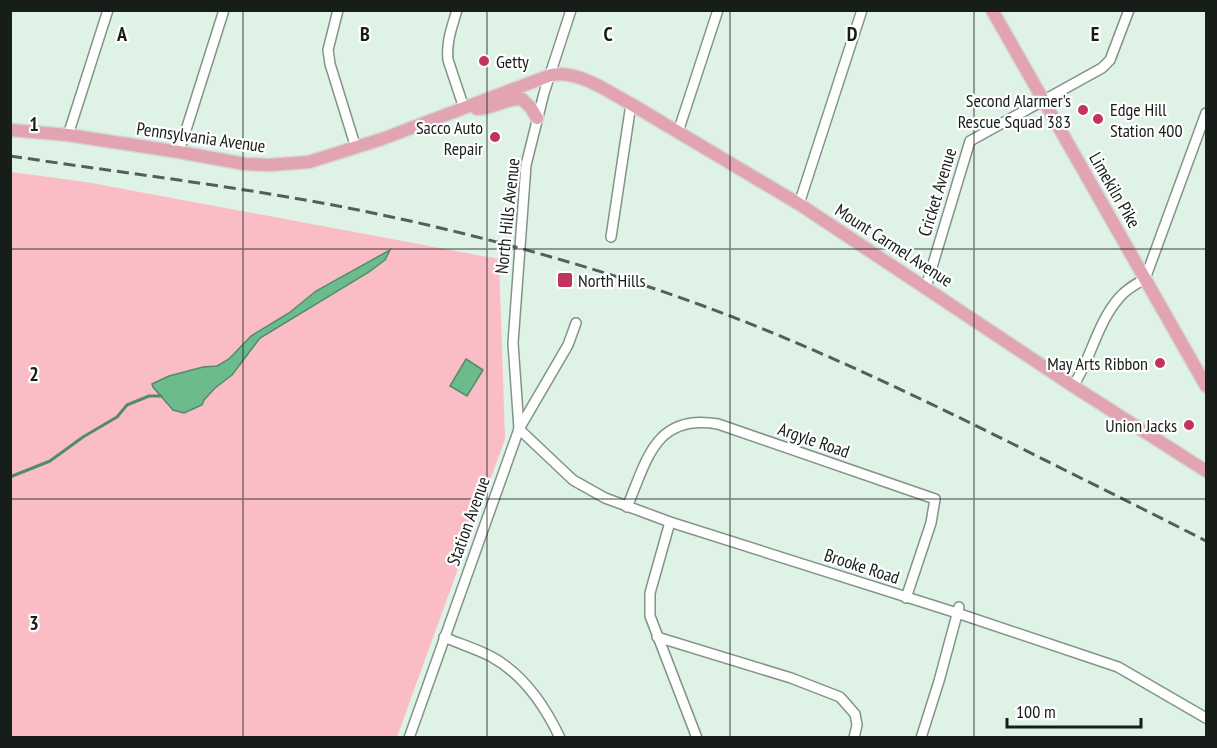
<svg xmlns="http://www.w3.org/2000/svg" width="1217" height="748" viewBox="0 0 1217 748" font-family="'PT Sans Narrow',sans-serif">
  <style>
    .green { fill: #fabdc5 }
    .water { fill: #6bbb8d; stroke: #528c6a; stroke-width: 1.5 }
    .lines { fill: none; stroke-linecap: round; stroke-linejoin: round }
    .stream { stroke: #528c6a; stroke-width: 3 }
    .minor-casing { stroke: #829488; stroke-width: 12 }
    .major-casing { stroke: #d5d6d6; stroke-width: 15 }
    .minor { stroke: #fff; stroke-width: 9 }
    .major { stroke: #e1a4b0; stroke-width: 12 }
    .rail { stroke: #555f59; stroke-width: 3; stroke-dasharray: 12 6; stroke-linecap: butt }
    .grid { fill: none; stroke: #171e1a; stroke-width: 1.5; stroke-opacity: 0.55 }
    .poi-dot { fill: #c3345c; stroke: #fff; stroke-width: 2 }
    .labels { text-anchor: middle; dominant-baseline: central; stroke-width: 4.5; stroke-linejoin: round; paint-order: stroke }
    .poi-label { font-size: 18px; fill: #171e1a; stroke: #fff; text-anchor: end }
    .street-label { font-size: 18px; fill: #171e1a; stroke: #fff }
    .grid-label { font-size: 20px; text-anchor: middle; font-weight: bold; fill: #171e1a; stroke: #fff; stroke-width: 4.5; stroke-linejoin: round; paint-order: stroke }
  </style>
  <rect width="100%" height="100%" fill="#dff2e6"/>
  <polygon class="green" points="11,172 86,182 499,259 505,439 397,737 11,738"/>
  <g class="water">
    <polygon points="390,250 385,260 369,272 260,338 232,375 215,388 204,400 202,405 184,413 173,410 153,387 152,384 169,376 203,367 217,366 229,359 251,336 289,313 316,291"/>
    <polygon points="466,359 483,370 467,396 450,386"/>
  </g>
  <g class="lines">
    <polyline class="stream" points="10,477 50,461 83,437 117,417 127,405 149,396 161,396"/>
    <defs>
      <g id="minor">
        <polyline points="338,10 328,50 330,64 356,148"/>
        <path d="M457 10C452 27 446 42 448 60L464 108"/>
        <polyline points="678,132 718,10"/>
        <polyline points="68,135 108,10"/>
        <polyline points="179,152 224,10"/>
        <polyline points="799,204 862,10"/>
        <polyline points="611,237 631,104"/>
        <polyline points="926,287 970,141 1102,68 1110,60 1129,10"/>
        <path d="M1073 386C1091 359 1097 323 1119 298 1126 289 1136 284 1145 279L1206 113"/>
        <polyline points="519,429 573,480 605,498 670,522 957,613 1118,667 1206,718"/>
        <polyline points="519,429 513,343 526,165 544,93 571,10"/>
        <path d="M627 507C647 460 655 413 718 424L935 499 931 523 906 598"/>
        <polyline points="670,522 650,593 650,616 697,738"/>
        <path d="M444 637C460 644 477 649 492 657 524 675 545 706 560 738"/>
        <polyline points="657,637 791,678 840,697 855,714 857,725 854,738"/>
        <polyline points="409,738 519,429 568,345 576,323"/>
        <polyline points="921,738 939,681 959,607"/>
      </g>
      <g id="major">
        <polyline points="992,10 1206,386"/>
        <path d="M477 109C493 109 506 98 522 99L531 108 537 118"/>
        <path d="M10 130 68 135 179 152 245 164 269 165 309 162 382 139 551 75C579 70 607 91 631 104L799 204 1073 386 1206 471"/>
      </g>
    </defs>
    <use href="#minor" class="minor-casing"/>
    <use href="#major" class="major-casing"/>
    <use href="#minor" class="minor"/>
    <use href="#major" class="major"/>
    <path class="rail" d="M10 156C105 170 200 182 294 198 404 217 514 244 621 278 757 320 886 381 1013 444 1078 477 1142 508 1206 541"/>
  </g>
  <path class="grid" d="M243 10V738M487 10V738M730 10V738M974 10V738M10 249H1206M10 499H1206"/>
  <g class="poi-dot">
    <circle cx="484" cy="61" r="6"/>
    <circle cx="1083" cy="110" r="6"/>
    <circle cx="1098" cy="119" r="6"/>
    <circle cx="495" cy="137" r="6"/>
    <rect x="557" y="272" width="16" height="16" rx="3"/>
    <circle cx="1160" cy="363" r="6"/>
    <circle cx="1189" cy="425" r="6"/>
  </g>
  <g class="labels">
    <g class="poi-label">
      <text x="496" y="61" text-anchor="start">Getty</text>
      <text x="1071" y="100">Second Alarmer's<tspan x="1071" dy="21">Rescue Squad 383</tspan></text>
      <text x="1110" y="109" text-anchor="start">Edge Hill<tspan x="1110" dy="21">Station 400</tspan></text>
      <text x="483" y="127">Sacco Auto<tspan x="483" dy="21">Repair</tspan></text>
      <text x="578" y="280" text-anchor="start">North Hills</text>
      <text x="1148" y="363">May Arts Ribbon</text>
      <text x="1177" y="425">Union Jacks</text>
    </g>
    <g class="street-label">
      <text transform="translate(201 137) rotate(8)">Pennsylvania Avenue</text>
      <text transform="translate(1115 190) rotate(60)">Limekiln Pike</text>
      <text transform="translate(937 192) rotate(-73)">Cricket Avenue</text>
      <text transform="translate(507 216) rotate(-84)">North Hills Avenue</text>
      <text transform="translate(894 245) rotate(33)">Mount Carmel Avenue</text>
      <text transform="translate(814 440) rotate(19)">Argyle Road</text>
      <text transform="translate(468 521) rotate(-70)">Station Avenue</text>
      <text transform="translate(862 566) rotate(18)">Brooke Road</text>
    </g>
  </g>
  <g class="grid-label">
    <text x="122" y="41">A</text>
    <text x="365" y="41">B</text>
    <text x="608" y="41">C</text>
    <text x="852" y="41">D</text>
    <text x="1095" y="41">E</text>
    <text x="34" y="131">1</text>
    <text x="34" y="381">2</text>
    <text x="34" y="630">3</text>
  </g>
  <rect width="1217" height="748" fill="none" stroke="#171e1a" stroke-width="24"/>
  <path d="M1007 718v9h134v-9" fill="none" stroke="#171e1a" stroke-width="3"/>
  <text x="1016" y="718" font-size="18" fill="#171e1a" stroke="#ffffff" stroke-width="4.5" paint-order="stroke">100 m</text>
</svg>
